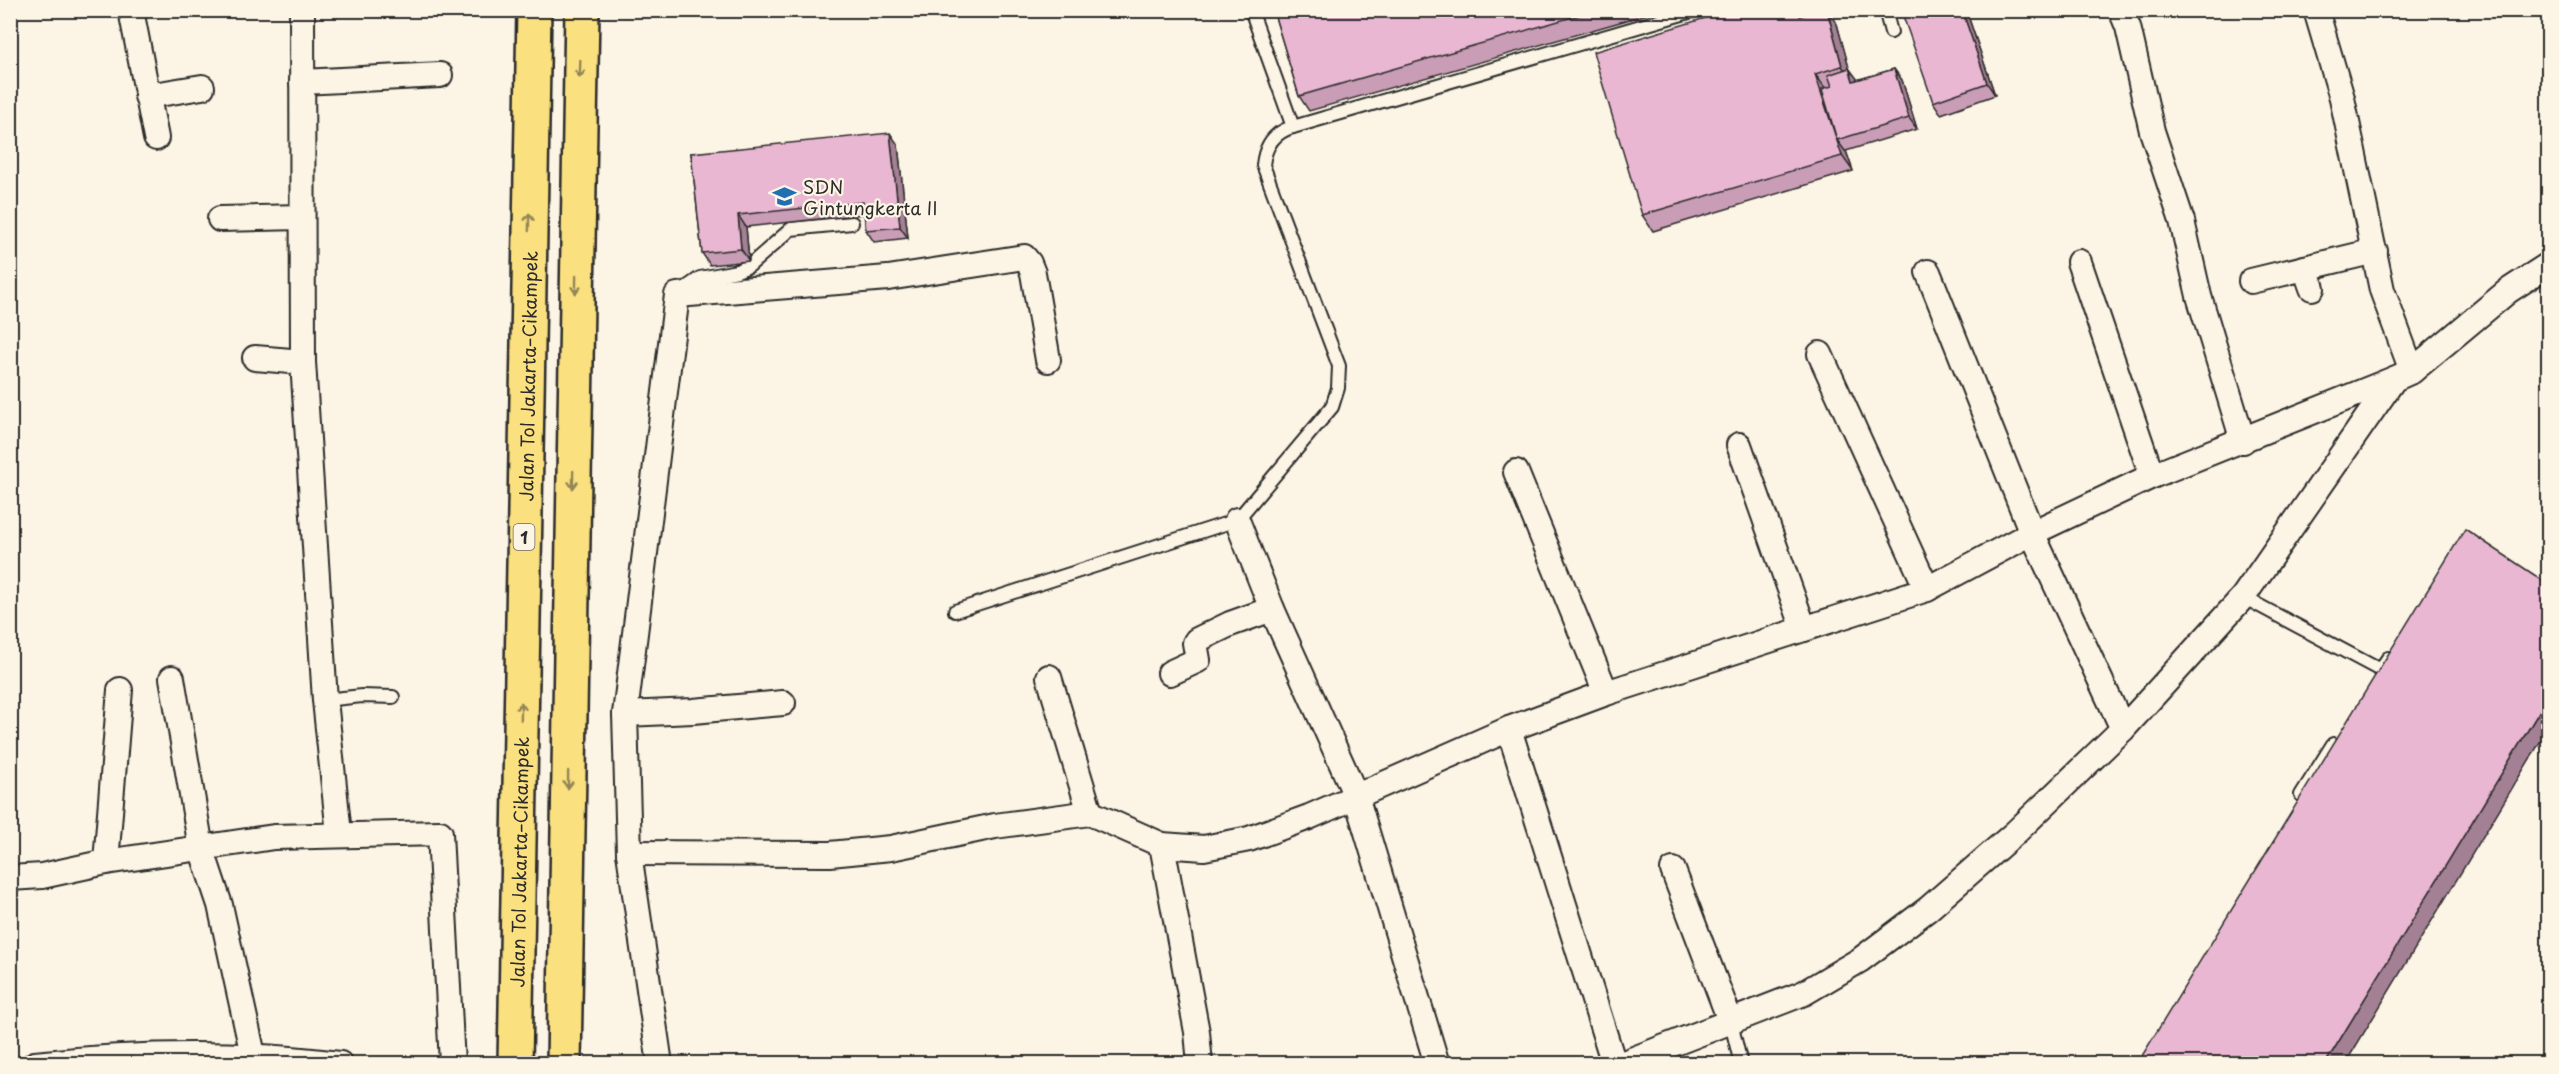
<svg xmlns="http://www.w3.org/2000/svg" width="2559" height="1074" viewBox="0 0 2559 1074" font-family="'Playpen Sans',sans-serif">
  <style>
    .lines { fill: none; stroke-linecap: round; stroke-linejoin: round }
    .lane-casing { stroke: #2b2b2b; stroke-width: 16 }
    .street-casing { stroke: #2b2b2b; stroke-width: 28 }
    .highway-casing { stroke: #2b2b2b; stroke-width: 38 }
    .lane { stroke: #fcf5e5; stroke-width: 12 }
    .street { stroke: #fcf5e5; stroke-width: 24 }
    .highway { stroke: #fbe080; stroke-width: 33 }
    .wall { fill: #c99db5; stroke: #2b2b2b; stroke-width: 1.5 }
    .shaded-wall { fill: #a48094; stroke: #2b2b2b; stroke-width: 1.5 }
    .building { fill: #eab7d3; stroke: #2b2b2b; stroke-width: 1.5 }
    .oneway { stroke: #938656 }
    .labels { text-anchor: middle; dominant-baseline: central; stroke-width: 4.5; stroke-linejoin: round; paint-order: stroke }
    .shield { fill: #fcf5e5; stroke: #6a6863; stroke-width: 1.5 }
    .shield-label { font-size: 16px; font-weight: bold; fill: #2b2b2b }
    .poi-label { font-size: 18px; fill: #2b2b2b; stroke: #fcf5e5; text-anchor: start }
    .street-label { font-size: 18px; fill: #2b2b2b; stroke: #fcf5e5 }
  </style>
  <rect width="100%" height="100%" fill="#fcf5e5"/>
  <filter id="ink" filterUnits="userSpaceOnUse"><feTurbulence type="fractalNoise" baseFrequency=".0167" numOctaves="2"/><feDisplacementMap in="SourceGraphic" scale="12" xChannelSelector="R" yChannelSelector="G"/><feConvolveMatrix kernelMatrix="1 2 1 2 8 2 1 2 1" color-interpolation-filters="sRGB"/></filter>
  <g filter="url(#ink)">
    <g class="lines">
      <defs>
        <g id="lane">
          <polyline points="1885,10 1891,32"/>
          <polyline points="1293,127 1696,10"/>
          <polyline points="680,292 700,278 737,271 749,266 791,229 852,223"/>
          <polyline points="2243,597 2380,670 2388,658"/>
          <path d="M955 611 1237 520 1332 407 1338 388 1339 366 1263 165C1265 146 1274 132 1293 127L1251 10"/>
          <polyline points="325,700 362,696 393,697"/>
          <polyline points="2301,795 2333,744"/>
          <polyline points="1731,1023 1741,1064"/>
        </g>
        <g id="street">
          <polyline points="131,10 156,138"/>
          <polyline points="302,10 303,362 325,700 339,834"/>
          <polyline points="2121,10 2128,27 2152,131 2182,221 2199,296 2243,441"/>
          <polyline points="2316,10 2342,98 2382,290 2412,371"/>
          <polyline points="302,82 440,75"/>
          <polyline points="147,96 202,87"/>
          <polyline points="220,219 302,217"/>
          <polyline points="2079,262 2152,476"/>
          <polyline points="2305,268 2312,288"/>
          <polyline points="1928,272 2032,533 2123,729"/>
          <polyline points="2251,281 2375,251"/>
          <polyline points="1820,354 1927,589"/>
          <polyline points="255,358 303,362"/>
          <polyline points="1739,445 1804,629"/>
          <polyline points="1516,472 1606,693"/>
          <polyline points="1237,520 1272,609 1356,796 1437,1064"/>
          <polyline points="1170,673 1198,660 1195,643 1197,640 1230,624 1272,609"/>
          <polyline points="1049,677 1090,813"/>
          <polyline points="172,678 201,848 220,905 253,1055"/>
          <polyline points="625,714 693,711 783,703"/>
          <polyline points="1509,729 1614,1064"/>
          <polyline points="1162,845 1197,1032 1200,1064"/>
          <polyline points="629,853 830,854 891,848 995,826 1090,813 1162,845 1204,848 1249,839 1309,817 1509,729 1606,693 1927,589 2032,533 2152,476 2394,379"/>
          <polyline points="106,862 120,690"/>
          <polyline points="1673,870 1731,1023"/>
          <polyline points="10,878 42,876 106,862 274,837 440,833 452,1064"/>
          <path d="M35 1064C136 1053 238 1051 340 1064"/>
          <polyline points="660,1064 629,853 625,714 677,295 888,278 1024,257 1029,263 1033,273 1048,360"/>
          <polyline points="1621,1064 1804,993 1860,960 1928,909 2016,832 2123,729 2243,597 2394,379 2412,371 2508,291 2548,265"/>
        </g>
        <g id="highway">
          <path id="s1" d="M515 1064 534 10"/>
          <polyline points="564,1064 582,10"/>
        </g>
      </defs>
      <use href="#lane" class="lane-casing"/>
      <use href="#street" class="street-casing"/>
      <use href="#highway" class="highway-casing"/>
      <use href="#lane" class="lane"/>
      <use href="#street" class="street"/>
      <use href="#highway" class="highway"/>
    </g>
    <g class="wall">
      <polygon points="1273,10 1662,10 1309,111 1299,96"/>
      <polygon points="1732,10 1805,10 1806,14 1837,24 1849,69 1857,80 1894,69 1902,80 1917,129 1846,151 1853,171 1653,231 1642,215"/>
      <polygon points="1917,10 1966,10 1995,95 1941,114 1933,102"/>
      <polygon points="898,145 908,238 874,242 866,230 864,214 746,227 749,261 710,265 702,253 691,153"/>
    </g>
    <g class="shaded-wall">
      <polygon points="1798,10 1805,10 1811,31 1800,16"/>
      <polygon points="1827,10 1837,24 1853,82 1842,66"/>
      <polygon points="1962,10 1966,10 1995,95 1987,83"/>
      <polygon points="1849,68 1858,80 1853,81"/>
      <polygon points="1894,69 1902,80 1917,129 1909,118"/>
      <polygon points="1815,74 1826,89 1837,140 1845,151 1846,151 1853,171 1842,156"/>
      <polygon points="890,133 898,145 908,238 900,227"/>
      <polygon points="738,215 746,227 749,261 741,249"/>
      <polygon points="2548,697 2548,729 2345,1064 2325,1064"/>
    </g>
    <g class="building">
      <polygon points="1273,10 1597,10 1299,96"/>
      <polygon points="1732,10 1798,10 1800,16 1820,10 1827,10 1842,66 1815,74 1842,156 1642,215 1593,52"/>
      <polygon points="1917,10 1962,10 1987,83 1933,102 1903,16"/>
      <polygon points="1849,68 1853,81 1894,69 1909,118 1837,140 1822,89 1832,86 1828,75"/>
      <polygon points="890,133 900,227 866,230 863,202 738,215 741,249 702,253 691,153"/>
      <polygon points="2465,529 2548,584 2548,697 2325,1064 2137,1064"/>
    </g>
    <defs><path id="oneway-shaft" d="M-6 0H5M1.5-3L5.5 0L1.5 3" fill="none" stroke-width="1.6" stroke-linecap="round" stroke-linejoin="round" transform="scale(1.5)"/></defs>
    <g class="oneway">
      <use href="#oneway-shaft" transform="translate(580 69) rotate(92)"/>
      <use href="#oneway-shaft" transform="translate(529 222) rotate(-89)"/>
      <use href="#oneway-shaft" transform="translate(576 285) rotate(91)"/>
      <use href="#oneway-shaft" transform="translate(573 480) rotate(91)"/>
      <use href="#oneway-shaft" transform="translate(521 711) rotate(-89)"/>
      <use href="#oneway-shaft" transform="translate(568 780) rotate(91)"/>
    </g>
  </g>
  <defs>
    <symbol id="school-bare" viewBox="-9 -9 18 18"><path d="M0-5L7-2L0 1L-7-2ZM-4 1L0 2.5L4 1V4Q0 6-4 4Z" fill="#1f6fb2" stroke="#fcf5e5" stroke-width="2.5" paint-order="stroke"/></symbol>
  </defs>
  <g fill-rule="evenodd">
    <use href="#school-bare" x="768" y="180" width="33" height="33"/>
  </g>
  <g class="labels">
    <rect class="shield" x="513.5" y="524" width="21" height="26" rx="4.5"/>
    <g class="shield-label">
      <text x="524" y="537">1</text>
    </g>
    <g class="poi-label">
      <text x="803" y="186">SDN<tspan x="803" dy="21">Gintungkerta II</tspan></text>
    </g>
    <g class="street-label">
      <text stroke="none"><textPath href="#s1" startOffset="688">Jalan Tol Jakarta–Cikampek</textPath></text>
      <text stroke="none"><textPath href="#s1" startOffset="202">Jalan Tol Jakarta–Cikampek</textPath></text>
    </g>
  </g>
  <rect width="2559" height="1074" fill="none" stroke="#fcf5e5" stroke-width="36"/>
  <rect x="18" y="18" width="2523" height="1038" fill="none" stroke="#2b2b2b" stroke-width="2" filter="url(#ink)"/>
</svg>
